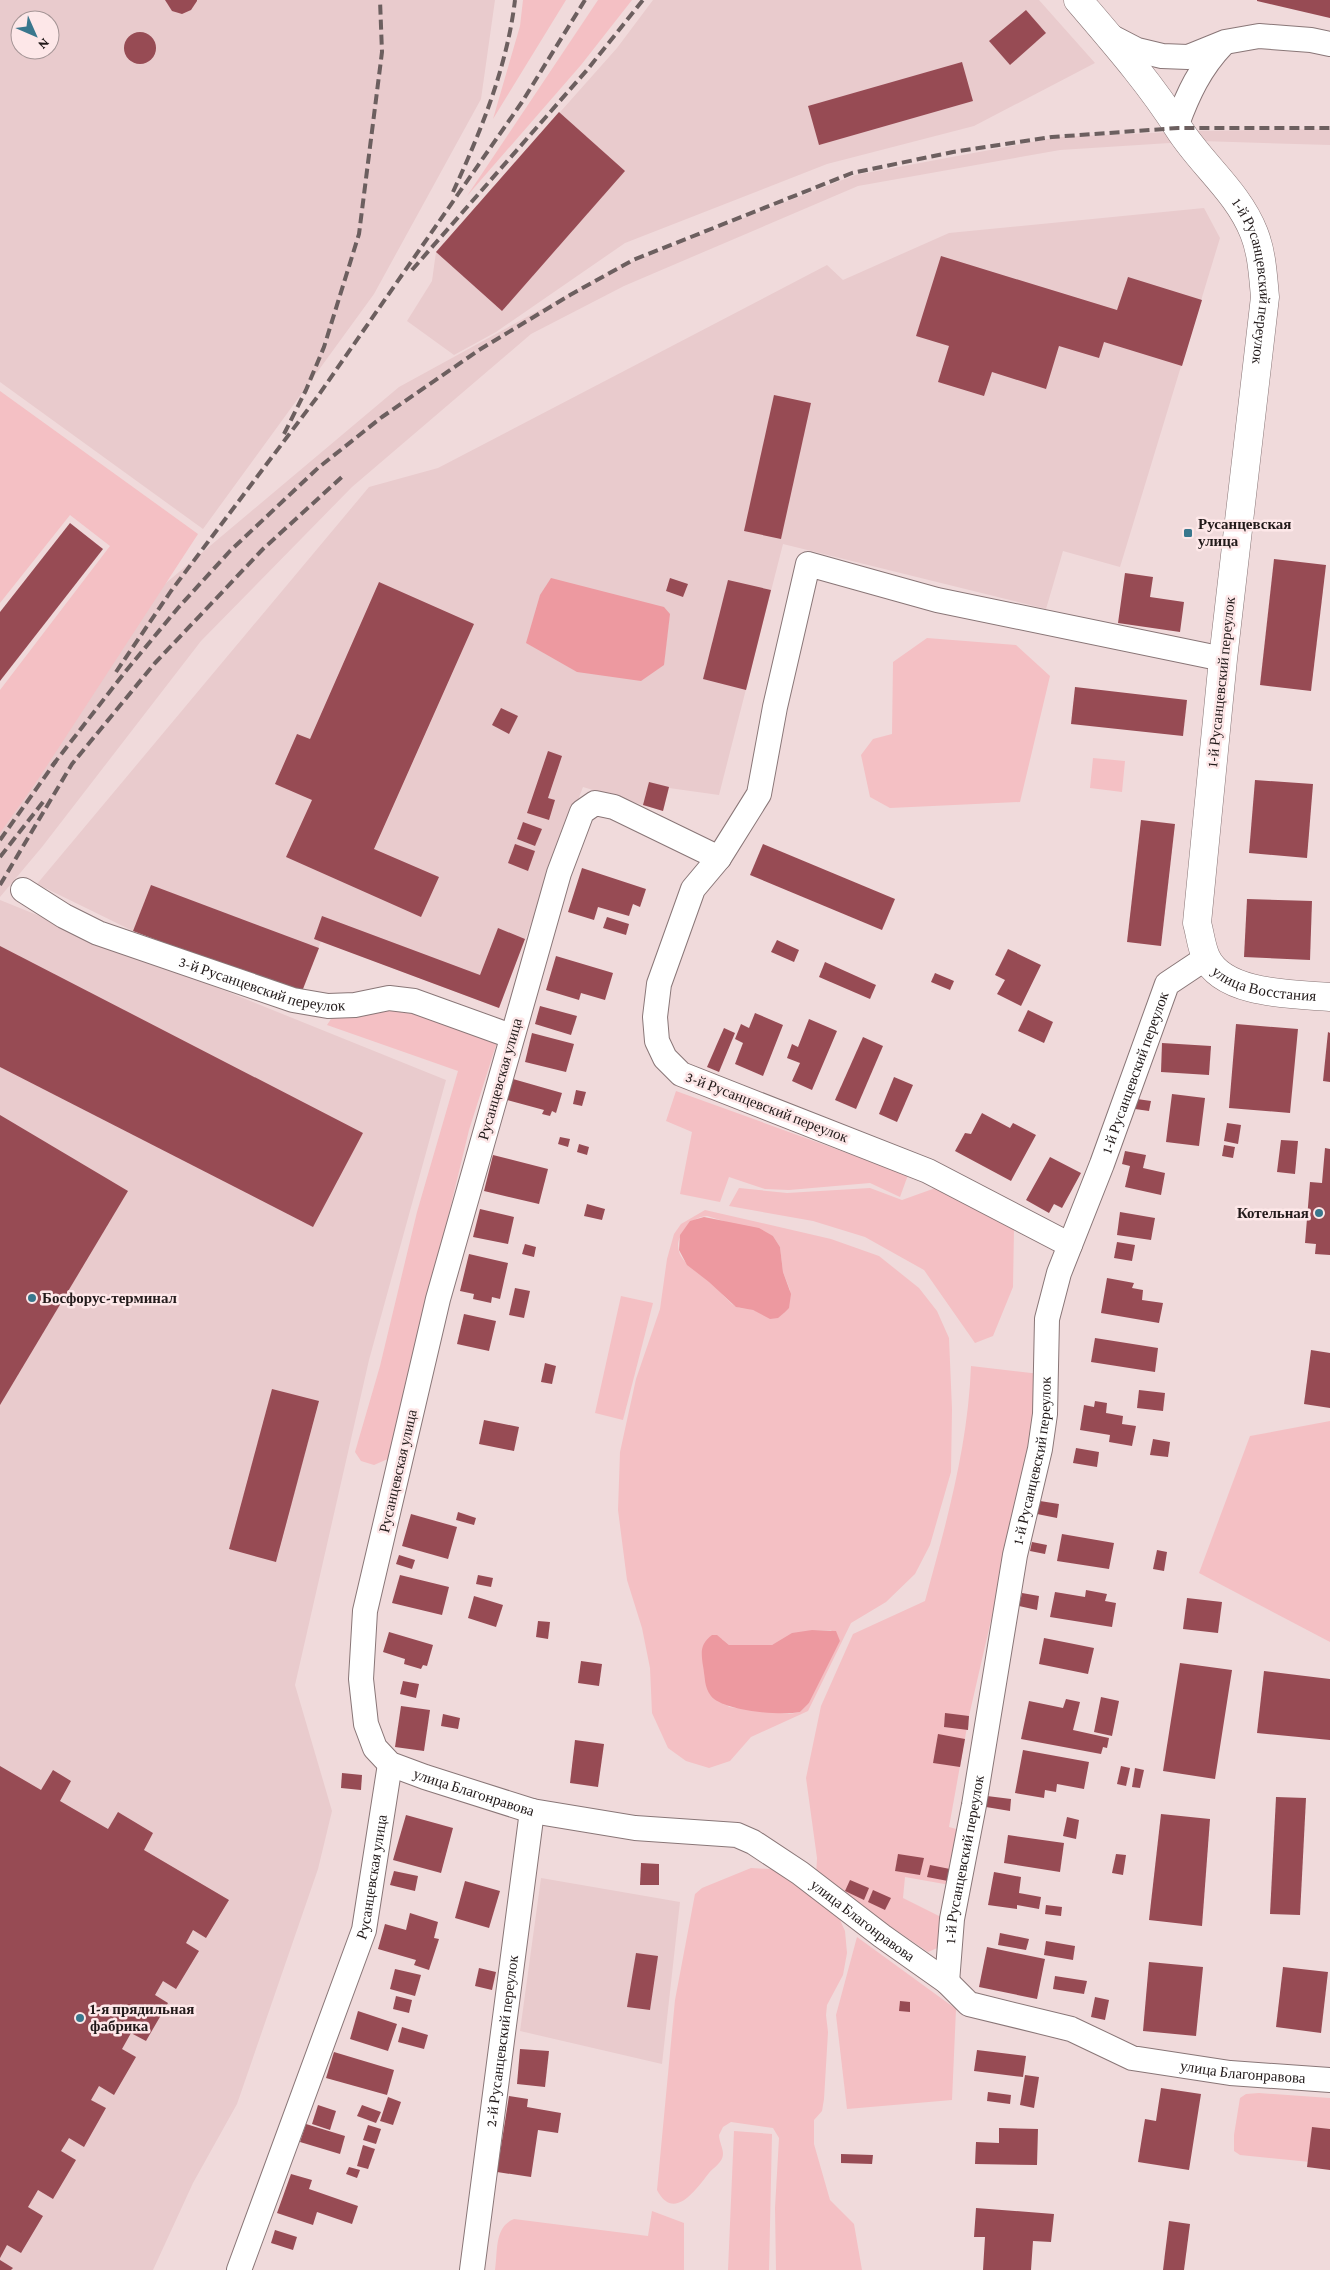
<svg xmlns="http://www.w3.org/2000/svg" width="1330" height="2270" viewBox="0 0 1330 2270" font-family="'Crimson Pro',serif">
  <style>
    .built { fill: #e9cbcd; fill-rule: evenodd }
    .green { fill: #f4c0c4; fill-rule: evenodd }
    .water { fill: #ed99a0 }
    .building { fill: #974b54 }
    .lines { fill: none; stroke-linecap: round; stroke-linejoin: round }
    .street-casing { stroke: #897677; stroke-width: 26 }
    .secondary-casing { stroke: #897677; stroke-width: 29 }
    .street { stroke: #fff; stroke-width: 24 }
    .secondary { stroke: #fff; stroke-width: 28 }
    .rail { stroke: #6c5f5f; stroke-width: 4; stroke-dasharray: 10 5; stroke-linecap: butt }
    .poi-dot { fill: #39778d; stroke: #fde7e8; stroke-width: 2 }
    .labels { text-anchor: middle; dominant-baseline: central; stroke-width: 5; stroke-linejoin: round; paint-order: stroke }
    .street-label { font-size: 15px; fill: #221a1a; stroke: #fde7e8 }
    .poi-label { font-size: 15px; font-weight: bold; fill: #221a1a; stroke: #fde7e8; text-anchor: start }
  </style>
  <rect width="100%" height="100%" fill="#f0dadb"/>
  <g class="built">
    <path d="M0 0H495L481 99 374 294 203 529 0 382ZM20 20H50V50H20Z"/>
    <polygon points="653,0 1039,0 1095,63 974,126 827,164 625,243 496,332 454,355 407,321 432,281 436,252 617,48"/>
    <polygon points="1330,129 1330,145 1201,141 1060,150 858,186 624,286 531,334 352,487 201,641 42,847 0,897 0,811 160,588 399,387 618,267 855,175 1059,137 1195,131"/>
    <polygon points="1204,208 1220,238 1120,567 1063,551 1046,609 783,544 719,795 669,788 663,811 583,787 499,1008 321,941 301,994 133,931 37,884 369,487 438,468 827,265 843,280 949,233"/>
    <polygon points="0,900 446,1080 369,1360 295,1685 332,1811 318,1869 237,2104 193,2183 153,2270 0,2270"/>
    <polygon points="541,1878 680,1902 662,2064 520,2031"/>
  </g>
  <g class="green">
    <polygon points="523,0 566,0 493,119 520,26"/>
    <polygon points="598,0 632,0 581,65 467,196"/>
    <polygon points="0,391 198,534 35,784 0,833 0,690 110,546 70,515 0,603"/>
    <polygon points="927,638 1016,645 1050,676 1020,802 890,808 870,797 861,755 873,739 892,734 893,662"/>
    <polygon points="1093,758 1125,761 1122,792 1090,788"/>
    <polygon points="393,1004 498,1039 469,1130 390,1458 374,1465 361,1461 355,1452 380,1366 417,1212 458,1071 327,1025 337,1010"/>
    <polygon points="676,1091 908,1175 900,1197 870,1183 789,1190 765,1189 729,1177 720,1202 680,1194 692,1132 666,1121"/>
    <polygon points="941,1186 974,1202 1014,1229 1013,1287 993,1336 975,1343 924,1270 865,1237 813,1221 729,1206 739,1188 787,1193 870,1188 902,1200"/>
    <path d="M705 1210 831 1239 879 1256 919 1288 937 1311 949 1338 952 1409 951 1472 930 1545 915 1574 886 1602 851 1623 808 1711 751 1737 730 1761 709 1768 686 1761 668 1748 652 1713 650 1668 642 1628 627 1580 618 1510 620 1452 636 1379 660 1309 667 1259 674 1234 681 1224ZM707 1216 773 1236 780 1247 783 1272 790 1290 784 1313C772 1322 765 1315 753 1310 746 1307 739 1310 732 1304 724 1297 718 1289 710 1282 693 1269 665 1254 685 1229 691 1221 697 1217 707 1216ZM812 1630H831L840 1641 809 1703 800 1712 789 1714 729 1707 705 1681 702 1649 722 1639 729 1645 734 1646 772 1645Z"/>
    <polygon points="621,1296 653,1303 623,1420 595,1413"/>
    <path d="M971 1366 1040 1374 1020 1494 969 1716 949 1827 960 1830 950 1885 905 1877 903 1898 945 1919 942 1946 928 1952 816 1876 817 1858 806 1778 821 1706 853 1634 925 1601C946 1524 968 1447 971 1366Z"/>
    <polygon points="1330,1421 1330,1642 1199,1573 1250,1436"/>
    <path d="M751 1868 771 1869 783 1875 827 1907 840 1920 845 1931 847 1953 843 1975 827 2005 826 2015 828 2032 824 2099 822 2111 814 2120V2144L830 2200 854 2224 862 2270H776L775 2208 779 2138 773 2128 731 2122 723 2127 719 2135C719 2141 723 2148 723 2154 723 2162 713 2168 709 2173 697 2188 674 2223 657 2190L675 2000 695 1894 702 1888Z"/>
    <polygon points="857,1937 956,2009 952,2100 847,2109 836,2015"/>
    <polygon points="1259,2093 1330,2098 1330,2164 1240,2155 1234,2151 1234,2135 1240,2098 1246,2094"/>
    <polygon points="734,2131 772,2134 769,2270 728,2270"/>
    <path d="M652 2211 684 2223V2270H495C498 2251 494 2227 514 2219L648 2236Z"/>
  </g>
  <g class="water">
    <polygon points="551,578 664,607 670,614 664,665 641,681 577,672 526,643 540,595"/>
    <polygon points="704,1217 759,1228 773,1236 780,1247 783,1272 791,1294 789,1308 784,1313 778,1318 770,1319 753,1310 736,1307 709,1282 687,1265 679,1250 680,1235 690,1221"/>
    <path d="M812 1630 836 1631 840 1641 809 1703 800 1712C781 1716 723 1711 711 1696 704 1687 705 1676 703 1666 701 1652 700 1644 712 1635H717L729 1645H772L792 1633Z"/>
  </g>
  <g class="building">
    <polygon points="165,0 197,0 197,1 191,10 182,14 172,11"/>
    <polygon points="1330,0 1330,18 1257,1 1257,0"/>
    <polygon points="1026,10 1046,33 1010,65 989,41"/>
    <circle cx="140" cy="48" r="16"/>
    <polygon points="962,62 973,101 819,145 808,106"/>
    <polygon points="559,112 625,171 502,311 436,252"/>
    <polygon points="941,256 1117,310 1128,277 1202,300 1182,366 1104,342 1099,358 1059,346 1046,389 992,372 984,396 938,382 949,346 916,336"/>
    <polygon points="774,395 811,403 781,539 744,531"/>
    <polygon points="70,523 103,549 0,681 0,612"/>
    <polygon points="1274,559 1326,565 1311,691 1260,685"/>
    <polygon points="1125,573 1153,577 1150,597 1184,602 1180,632 1118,623"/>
    <polygon points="670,578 688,584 683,597 666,591"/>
    <polygon points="728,580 771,590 746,690 703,679"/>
    <polygon points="379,582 474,624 374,849 439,877 421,917 286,857 312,800 275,784 297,734 310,739"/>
    <polygon points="1075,687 1187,700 1183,736 1071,724"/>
    <polygon points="501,708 518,716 509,734 492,725"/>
    <polygon points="548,751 562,756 548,798 555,800 549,820 527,813"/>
    <polygon points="1255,780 1313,784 1307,858 1249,853"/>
    <polygon points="649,782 669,787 663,811 643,805"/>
    <polygon points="1141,820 1175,824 1161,946 1127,942"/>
    <polygon points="523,822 542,829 535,846 517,839"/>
    <polygon points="515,844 535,851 528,871 508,863"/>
    <polygon points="763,844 895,899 882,930 750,875"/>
    <polygon points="582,868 646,889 640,907 633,904 629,916 598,907 594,920 568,912"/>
    <polygon points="151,885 319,948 301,994 133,931"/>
    <polygon points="1247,899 1312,901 1310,960 1244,957"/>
    <polygon points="322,916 480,975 498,928 525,939 499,1008 314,939"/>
    <polygon points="607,917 629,924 626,935 603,928"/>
    <polygon points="777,940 799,950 794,962 771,952"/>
    <polygon points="0,946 363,1133 313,1227 0,1067"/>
    <polygon points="1008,949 1041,965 1021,1006 997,994 1005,980 995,975"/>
    <polygon points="556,956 613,973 605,1000 581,993 579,1000 546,990"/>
    <polygon points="825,962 876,985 870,999 819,977"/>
    <polygon points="935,973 954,981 950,990 931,982"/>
    <polygon points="540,1006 577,1016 571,1035 535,1024"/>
    <polygon points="1028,1010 1053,1022 1044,1043 1018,1031"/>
    <polygon points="755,1013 783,1025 763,1076 735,1064 743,1043 735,1039 741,1024 749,1028"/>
    <polygon points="809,1019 837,1031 812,1090 792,1081 800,1063 787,1058 792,1044 798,1047"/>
    <polygon points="1236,1024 1298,1029 1290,1113 1229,1108"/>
    <polygon points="724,1028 735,1033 719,1072 707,1067"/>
    <polygon points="1328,1032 1330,1033 1330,1082 1323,1081"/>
    <polygon points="532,1033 574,1044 566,1072 525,1062"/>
    <polygon points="863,1037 883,1046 856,1109 835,1100"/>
    <polygon points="1162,1043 1211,1046 1209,1075 1161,1072"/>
    <polygon points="894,1077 913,1085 897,1122 879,1114"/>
    <polygon points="513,1079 562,1093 556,1113 552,1111 550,1116 542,1114 544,1110 507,1100"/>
    <polygon points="576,1090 586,1092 582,1106 573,1104"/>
    <polygon points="1172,1094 1205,1098 1199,1146 1166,1142"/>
    <polygon points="1137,1099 1151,1101 1149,1111 1135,1109"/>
    <polygon points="982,1113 1010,1128 1013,1123 1036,1135 1011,1181 955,1151 965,1133 971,1134"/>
    <polygon points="0,1115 128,1191 0,1405"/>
    <polygon points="1227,1123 1241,1125 1238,1144 1224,1141"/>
    <polygon points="560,1137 570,1139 568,1147 558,1144"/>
    <polygon points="1281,1140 1298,1141 1295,1174 1277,1172"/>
    <polygon points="579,1144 589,1147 587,1155 577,1152"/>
    <polygon points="1224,1145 1235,1147 1233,1158 1222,1156"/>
    <polygon points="1325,1148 1330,1149 1330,1255 1315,1254 1316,1244 1305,1243 1310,1182 1322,1183"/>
    <polygon points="1125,1151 1146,1155 1143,1168 1165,1173 1161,1195 1125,1187 1130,1166 1122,1164"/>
    <polygon points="493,1155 548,1169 539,1204 484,1191"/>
    <polygon points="1050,1157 1081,1173 1062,1208 1054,1204 1049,1213 1026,1200"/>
    <polygon points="587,1204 605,1209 602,1220 584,1216"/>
    <polygon points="480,1209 514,1217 508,1244 473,1237"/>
    <polygon points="1120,1212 1155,1218 1151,1240 1117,1235"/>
    <polygon points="1117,1242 1135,1245 1132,1261 1114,1258"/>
    <polygon points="525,1244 536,1247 534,1257 522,1254"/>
    <polygon points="469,1254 508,1263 500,1299 492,1297 491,1303 473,1299 474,1294 460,1291"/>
    <polygon points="1107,1278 1134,1283 1132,1288 1143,1290 1142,1300 1163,1303 1159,1323 1101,1313"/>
    <polygon points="515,1288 530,1291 524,1318 509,1315"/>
    <polygon points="464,1314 496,1321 489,1351 457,1344"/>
    <polygon points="1095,1338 1158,1348 1155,1372 1091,1362"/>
    <polygon points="1311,1350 1330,1353 1330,1408 1304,1404"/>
    <polygon points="545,1363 556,1366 552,1384 541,1382"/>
    <polygon points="272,1389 319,1401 276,1562 229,1549"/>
    <polygon points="1139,1390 1165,1393 1163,1411 1137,1408"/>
    <polygon points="1095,1401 1107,1403 1106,1413 1123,1416 1122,1424 1136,1426 1132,1446 1109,1442 1110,1435 1080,1430 1084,1405 1094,1407"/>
    <polygon points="484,1420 519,1427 514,1451 479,1444"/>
    <polygon points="1153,1439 1170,1442 1168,1457 1150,1455"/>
    <polygon points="1076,1448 1099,1452 1097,1467 1073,1463"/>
    <polygon points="1040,1501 1059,1504 1057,1518 1037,1514"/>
    <polygon points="458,1512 476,1518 474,1525 456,1520"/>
    <polygon points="411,1514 457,1527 448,1559 402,1546"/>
    <polygon points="1062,1534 1114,1543 1109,1569 1057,1561"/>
    <polygon points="1032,1542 1047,1545 1045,1554 1030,1551"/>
    <polygon points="1157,1550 1167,1552 1164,1571 1153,1569"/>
    <polygon points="399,1555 415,1560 412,1569 396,1564"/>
    <polygon points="400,1575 449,1587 442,1615 392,1603"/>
    <polygon points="478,1575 493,1578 491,1587 476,1584"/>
    <polygon points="1086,1590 1107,1594 1105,1601 1116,1603 1112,1627 1050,1617 1055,1592 1085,1597"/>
    <polygon points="1022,1593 1039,1596 1037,1610 1019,1606"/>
    <polygon points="474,1596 503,1605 496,1627 468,1618"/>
    <polygon points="1187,1598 1222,1602 1218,1633 1183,1629"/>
    <polygon points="538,1621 550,1622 548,1639 536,1637"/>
    <polygon points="389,1632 433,1645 427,1666 423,1665 421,1669 404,1664 405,1659 383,1652"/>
    <polygon points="1044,1638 1094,1648 1088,1674 1039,1664"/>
    <polygon points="581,1661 602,1664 599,1686 578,1683"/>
    <polygon points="1180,1663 1232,1670 1215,1779 1163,1771"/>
    <polygon points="1264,1671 1330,1679 1330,1740 1257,1733"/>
    <polygon points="403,1681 419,1684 416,1698 400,1694"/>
    <polygon points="1101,1697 1119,1701 1112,1736 1094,1732"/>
    <polygon points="1066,1699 1080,1702 1073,1730 1109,1738 1107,1748 1103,1747 1101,1754 1021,1739 1029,1701 1063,1708"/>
    <polygon points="401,1706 430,1710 424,1751 395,1747"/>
    <polygon points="945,1713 969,1716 968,1730 944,1727"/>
    <polygon points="443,1714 460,1718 458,1729 441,1726"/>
    <polygon points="938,1734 965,1739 960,1767 933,1763"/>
    <polygon points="575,1740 604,1744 598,1787 570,1783"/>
    <polygon points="1023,1750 1089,1762 1084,1789 1057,1784 1056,1792 1045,1790 1044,1798 1015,1793"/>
    <polygon points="0,1766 41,1790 53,1770 71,1781 60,1801 108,1829 118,1812 153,1833 144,1850 229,1900 206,1938 193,1930 186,1943 199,1951 176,1989 163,1981 155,1995 168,2003 146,2041 131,2033 122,2049 136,2057 114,2095 99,2086 91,2100 106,2108 84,2147 69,2138 61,2151 76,2160 53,2199 38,2190 28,2207 43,2216 21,2253 7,2245 0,2258"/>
    <polygon points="1121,1766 1130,1768 1126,1786 1117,1784"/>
    <polygon points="1135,1768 1144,1770 1140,1788 1132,1787"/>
    <polygon points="342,1773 362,1775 361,1790 341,1788"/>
    <polygon points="987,1796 1011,1799 1010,1811 986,1807"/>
    <polygon points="1276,1797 1306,1798 1300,1915 1270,1914"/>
    <polygon points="1161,1814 1210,1819 1202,1926 1149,1920"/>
    <polygon points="406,1815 453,1828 441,1873 393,1860"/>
    <polygon points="1067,1817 1079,1820 1076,1839 1063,1836"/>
    <polygon points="1008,1835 1064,1843 1060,1872 1004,1863"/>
    <polygon points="898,1854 924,1858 920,1875 895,1871"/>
    <polygon points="1116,1854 1126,1855 1123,1875 1112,1873"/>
    <polygon points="641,1863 659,1864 659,1885 640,1885"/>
    <polygon points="930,1865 950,1869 948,1881 927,1877"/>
    <polygon points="394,1871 418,1876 415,1891 390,1885"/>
    <polygon points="994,1872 1021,1877 1019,1893 1041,1897 1039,1909 1017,1905 1017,1909 988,1905"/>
    <polygon points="850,1880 869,1888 864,1900 845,1891"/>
    <polygon points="465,1881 500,1891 489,1928 455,1918"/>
    <polygon points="873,1890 891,1898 885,1910 868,1902"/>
    <polygon points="1046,1905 1062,1907 1061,1916 1045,1914"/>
    <polygon points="410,1913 438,1922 434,1938 439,1939 429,1970 414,1965 416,1960 378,1949 385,1924 406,1930"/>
    <polygon points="1000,1933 1029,1939 1026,1950 998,1945"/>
    <polygon points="1046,1941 1075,1946 1073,1960 1044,1955"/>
    <polygon points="987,1947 1045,1959 1037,1999 979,1987"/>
    <polygon points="636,1953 658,1956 650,2010 627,2007"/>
    <polygon points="1149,1962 1203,1967 1196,2036 1143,2031"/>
    <polygon points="1283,1967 1328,1972 1321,2033 1276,2027"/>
    <polygon points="479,1968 496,1972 492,1990 475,1986"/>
    <polygon points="395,1969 421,1975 415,1996 390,1989"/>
    <polygon points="1055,1976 1087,1981 1084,1994 1053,1989"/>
    <polygon points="396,1996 412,2000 409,2013 393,2009"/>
    <polygon points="1095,1997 1109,2000 1105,2020 1091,2017"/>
    <polygon points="900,2001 910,2002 910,2012 899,2011"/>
    <polygon points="358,2011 397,2024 388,2051 350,2039"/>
    <polygon points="402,2027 428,2035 424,2049 398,2042"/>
    <polygon points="520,2049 549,2051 545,2087 517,2084"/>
    <polygon points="977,2050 1026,2056 1023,2077 974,2071"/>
    <polygon points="334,2052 394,2070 387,2095 326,2078"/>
    <polygon points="1025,2075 1039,2077 1034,2108 1020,2105"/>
    <polygon points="1161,2088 1201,2094 1189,2170 1138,2162 1145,2119 1156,2121"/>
    <polygon points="988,2092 1011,2095 1010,2104 987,2101"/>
    <polygon points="509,2096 528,2099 527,2107 561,2113 558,2133 538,2130 531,2177 497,2172"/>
    <polygon points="388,2097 401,2102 393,2125 380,2121"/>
    <polygon points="318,2105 336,2111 330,2130 312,2124"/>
    <polygon points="362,2105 381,2112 376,2123 357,2116"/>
    <polygon points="306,2124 345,2136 340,2154 300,2142"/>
    <polygon points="368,2125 381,2129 376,2144 363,2140"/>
    <polygon points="1312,2127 1330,2129 1330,2170 1307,2167"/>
    <polygon points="999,2128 1038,2129 1037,2165 975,2164 976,2142 999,2143"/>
    <polygon points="363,2145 375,2149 368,2169 357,2166"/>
    <polygon points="841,2154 873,2155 872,2164 841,2163"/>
    <polygon points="349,2167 360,2170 357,2178 346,2174"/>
    <polygon points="291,2174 312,2180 309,2189 358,2206 352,2224 317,2212 313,2225 277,2213"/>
    <polygon points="976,2208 1054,2214 1051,2242 1033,2241 1031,2270 983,2270 985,2237 974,2237"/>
    <polygon points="1169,2221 1190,2224 1184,2270 1163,2270"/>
    <polygon points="275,2230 297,2237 293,2250 271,2243"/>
    <polygon points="0,2260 13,2268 11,2270 0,2270"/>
  </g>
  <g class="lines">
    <defs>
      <g id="street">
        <polyline points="1110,36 1137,50 1162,56 1188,57 1225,42 1259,36 1311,40 1330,44"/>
        <path d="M1177 124C1188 94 1200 68 1223 44"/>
        <path id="s1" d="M719 858 614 807 595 803 582 812 559 873 438 1299 365 1611 361 1679 366 1724 375 1748 390 1764 425 1777 532 1811 635 1828 737 1835 753 1842 800 1873 882 1936 947 1982 969 2004 1071 2029 1132 2058 1230 2073 1330 2080"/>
        <path id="s2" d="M23 890 64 916 98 933 293 1000 328 1006 355 1005 389 998 414 1001 511 1036"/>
        <polyline points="1070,1245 928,1171 681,1074 665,1058 657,1041 655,1017 659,984 693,889 719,858 759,794 775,707 808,564 937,600 1223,659"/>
        <path id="s3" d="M947 1982 952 1919 974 1805 1015 1555 1040 1449 1045 1414 1047 1319 1059 1273 1102 1164 1167 984 1206 958"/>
        <path id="s4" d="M239 2270 364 1930 390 1764"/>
        <path id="s5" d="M472 2270 532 1811"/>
      </g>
      <g id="secondary">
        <path id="s6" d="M1078 0C1113 41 1150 83 1179 129 1202 165 1238 192 1254 233 1262 253 1263 276 1265 297L1223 659 1197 923C1200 933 1201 946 1206 957 1223 995 1294 994 1330 997"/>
      </g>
    </defs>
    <use href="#street" class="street-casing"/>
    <use href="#secondary" class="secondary-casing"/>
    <use href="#street" class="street"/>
    <use href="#secondary" class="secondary"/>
    <g class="rail">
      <path d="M453 192C481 131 507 67 515 0"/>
      <polyline points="412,270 587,70 643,0"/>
      <polyline points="284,434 306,390 324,347 359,234 382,52 380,0"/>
      <polyline points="116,672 171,591 318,396 522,102 585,0"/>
      <polyline points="52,766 125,672 178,608 230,551 318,468 382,417 479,350 570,295 633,260 852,173 953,152 1052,137 1178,128 1330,128"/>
      <polyline points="0,840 56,761"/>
      <polyline points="0,857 43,802"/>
      <polyline points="0,885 72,764 155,663 263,549 344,475"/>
    </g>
  </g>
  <g class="poi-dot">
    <rect x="1183" y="528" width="10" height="10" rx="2.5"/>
    <circle cx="1319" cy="1213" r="5"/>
    <circle cx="32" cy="1298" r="5"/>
    <circle cx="80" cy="2018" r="5"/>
  </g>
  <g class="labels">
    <g class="street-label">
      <text stroke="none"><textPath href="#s6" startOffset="340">1-й Русанцевский переулок</textPath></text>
      <text transform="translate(1221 682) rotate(-84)">1-й Русанцевский переулок</text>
      <text stroke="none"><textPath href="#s6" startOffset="1091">улица Восстания</textPath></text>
      <text stroke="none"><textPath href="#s2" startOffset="259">3-й Русанцевский переулок</textPath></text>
      <text stroke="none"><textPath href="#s3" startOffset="934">1-й Русанцевский переулок</textPath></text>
      <text transform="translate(500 1079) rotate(-74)">Русанцевская улица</text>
      <text transform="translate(767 1107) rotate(21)">3-й Русанцевский переулок</text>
      <text stroke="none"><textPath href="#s3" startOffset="529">1-й Русанцевский переулок</textPath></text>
      <text transform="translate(398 1471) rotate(-77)">Русанцевская улица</text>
      <text stroke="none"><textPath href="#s1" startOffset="1230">улица Благонравова</textPath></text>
      <text stroke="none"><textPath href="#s3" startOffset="124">1-й Русанцевский переулок</textPath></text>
      <text stroke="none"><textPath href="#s4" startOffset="416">Русанцевская улица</textPath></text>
      <text stroke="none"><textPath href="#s1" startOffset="1650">улица Благонравова</textPath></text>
      <text stroke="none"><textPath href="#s5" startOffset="231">2-й Русанцевский переулок</textPath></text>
      <text stroke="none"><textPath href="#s1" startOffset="2070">улица Благонравова</textPath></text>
    </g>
    <g class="poi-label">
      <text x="1198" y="524">Русанцевская<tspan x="1198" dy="17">улица</tspan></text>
      <text x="1309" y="1213" text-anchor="end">Котельная</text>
      <text x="42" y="1298">Босфорус-терминал</text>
      <text x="90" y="2009">1-я прядильная<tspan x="90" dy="17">фабрика</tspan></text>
    </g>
  </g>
  <g transform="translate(35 35) rotate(135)"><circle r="24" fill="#fde7e8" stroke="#a59596"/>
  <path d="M0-4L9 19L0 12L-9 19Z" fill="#39778d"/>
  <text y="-8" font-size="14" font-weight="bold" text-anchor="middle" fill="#221a1a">N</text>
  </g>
</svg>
